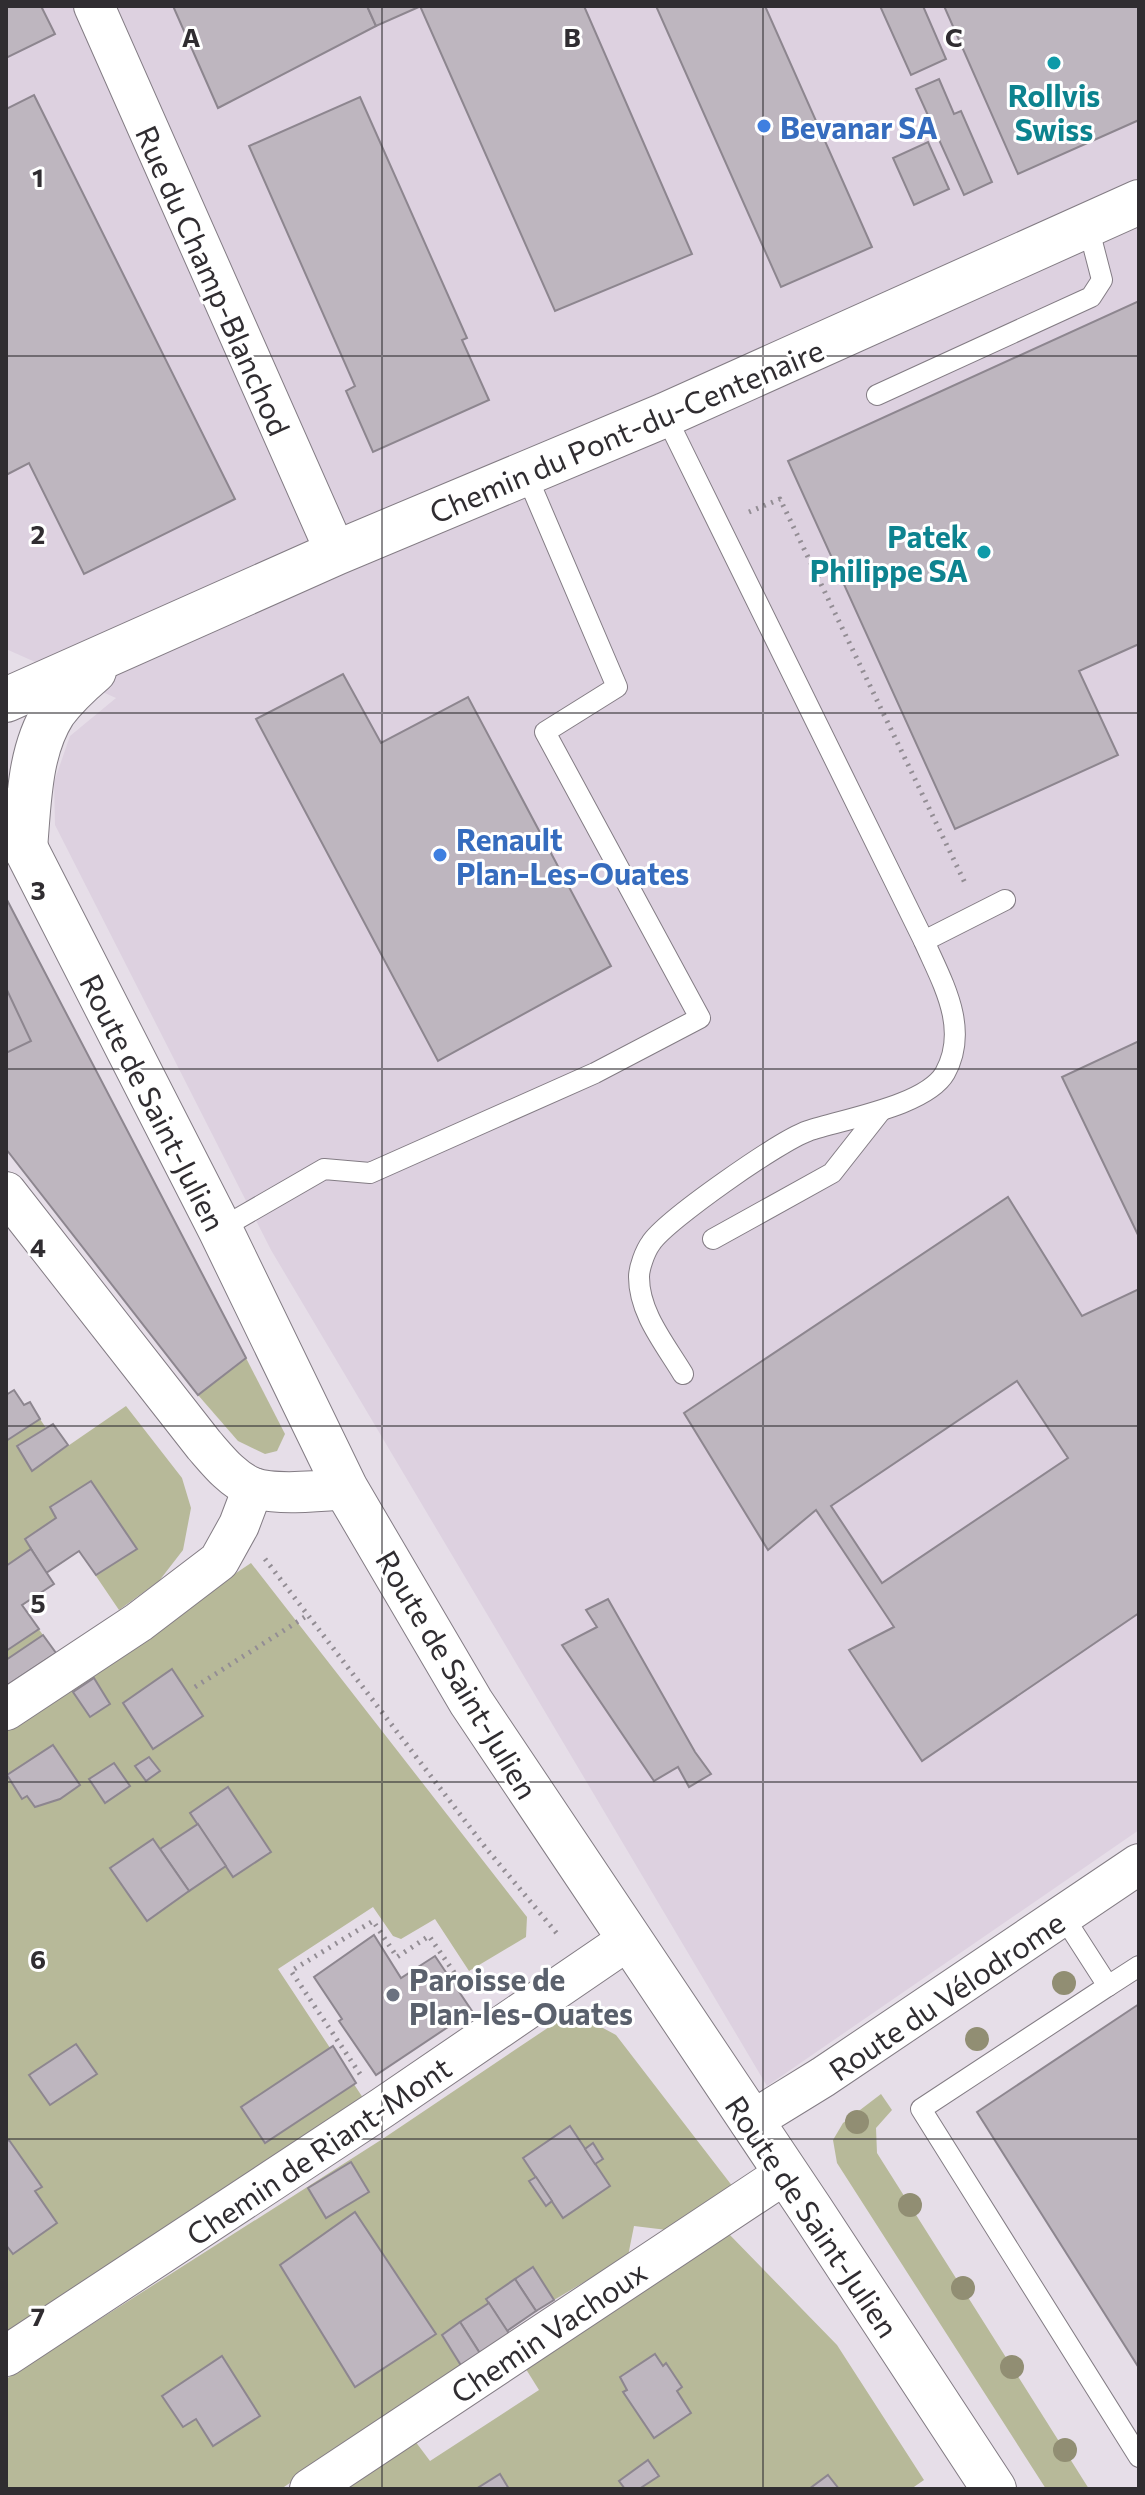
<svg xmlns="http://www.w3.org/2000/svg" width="1145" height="2495" viewBox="0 0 1145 2495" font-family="Commissioner,sans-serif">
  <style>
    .built { fill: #ddd1e0 }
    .green { fill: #b7b999 }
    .building { fill: #beb6bf; stroke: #8d868f; stroke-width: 2; fill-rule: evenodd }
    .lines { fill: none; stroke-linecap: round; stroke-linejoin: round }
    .service-casing { stroke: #837c84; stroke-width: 22 }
    .minor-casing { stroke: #837c84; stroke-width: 42 }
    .tertiary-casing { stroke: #837c84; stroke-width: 46 }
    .secondary-casing { stroke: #837c84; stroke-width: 46 }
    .path { stroke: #938d94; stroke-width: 5; stroke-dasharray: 2 6; stroke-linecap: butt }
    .service { stroke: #fff; stroke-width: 20 }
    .minor { stroke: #fff; stroke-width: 40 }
    .tertiary { stroke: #fff; stroke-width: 44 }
    .secondary { stroke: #fff; stroke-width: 44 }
    .tree { fill: #918e73 }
    .grid { fill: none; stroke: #302d31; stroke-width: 2; stroke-opacity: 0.55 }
    .culture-dot { fill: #0f9aa8; stroke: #fff; stroke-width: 3 }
    .shop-dot { fill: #3f7fe0; stroke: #fff; stroke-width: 3 }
    .worship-dot { fill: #6b7280; stroke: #fff; stroke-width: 3 }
    .labels { text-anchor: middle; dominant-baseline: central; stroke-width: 6; stroke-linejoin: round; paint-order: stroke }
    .culture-label { font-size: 30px; font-weight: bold; fill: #0d838f; stroke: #fff }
    .shop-label { font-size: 30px; font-weight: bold; fill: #366cbe; stroke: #fff; text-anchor: start }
    .street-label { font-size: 30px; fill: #302d31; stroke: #fff }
    .worship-label { font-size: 30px; font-weight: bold; fill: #5b616d; stroke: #fff; text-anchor: start }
    .grid-label { font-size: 26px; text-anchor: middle; font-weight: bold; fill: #302d31; stroke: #fff; stroke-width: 6; stroke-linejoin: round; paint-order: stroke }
  </style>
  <rect width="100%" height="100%" fill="#e6dee8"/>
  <polygon class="built" points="6,6 1139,6 1139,1830 767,2086 271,1250 55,825 54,782 70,736 116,698 6,649"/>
  <g class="green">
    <polygon points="246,1358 285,1434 277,1451 265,1454 238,1441 198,1395"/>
    <polygon points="126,1406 182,1478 191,1508 183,1550 159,1581 119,1610 79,1551 47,1573 54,1584 22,1606 56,1653 6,1686 6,1441 40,1419 46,1428 17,1446 33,1470"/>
    <polygon points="251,1563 527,1917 526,1937 469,1971 435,1919 401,1939 393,1936 373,1907 278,1969 367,2104 6,2334 6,1727"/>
    <polygon points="558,2021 590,2021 616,2035 733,2187 667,2230 634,2226 628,2256 554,2300 533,2268 486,2298 510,2335 281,2489 6,2489 6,2379 384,2138"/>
    <polygon points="881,2094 892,2110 876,2128 877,2153 1089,2489 1046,2489 837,2163 833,2140 843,2123"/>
    <polygon points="727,2232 837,2345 924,2480 911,2489 341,2489 415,2441 430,2461 539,2390 524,2366"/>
  </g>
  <g class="building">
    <polygon points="6,6 41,6 55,34 6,58"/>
    <polygon points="173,6 367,6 376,26 218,108"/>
    <polygon points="367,6 421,6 376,26"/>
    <polygon points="420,6 584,6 692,254 555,311"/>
    <polygon points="656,6 765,6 872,247 781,287"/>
    <polygon points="880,6 923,6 946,59 911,75"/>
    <polygon points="944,6 1139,6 1139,120 1018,174"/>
    <polygon points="939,79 954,114 961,111 992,182 964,195 916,89"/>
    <polygon points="34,95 235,499 84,574 29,463 6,475 6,109"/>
    <polygon points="360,97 467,338 462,340 489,400 373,452 346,391 355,386 249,146"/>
    <polygon points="928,142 949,189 914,205 893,158"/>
    <polygon points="1139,301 1139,644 1079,671 1118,755 955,829 788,461"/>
    <polygon points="343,674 381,743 468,697 611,966 438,1061 256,719"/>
    <polygon points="6,898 246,1358 198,1395 6,1149"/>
    <polygon points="6,988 31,1041 6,1053"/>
    <polygon points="1139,1041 1139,1237 1062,1077"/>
    <path d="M1008 1197 1082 1316 1139 1289V1613L922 1761 849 1650 894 1627 816 1510 768 1550 684 1413ZM1017 1381 1068 1458 882 1583 831 1506Z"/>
    <polygon points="14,1390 24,1405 30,1402 40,1419 6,1441 6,1395"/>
    <polygon points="53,1424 68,1445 32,1471 17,1446"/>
    <polygon points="91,1481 137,1549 96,1575 79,1551 46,1573 25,1539 56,1518 50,1507"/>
    <polygon points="31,1549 54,1584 22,1605 39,1629 6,1651 6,1566"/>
    <polygon points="608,1599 695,1752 711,1774 689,1787 678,1767 654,1781 562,1645 597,1627 586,1610"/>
    <polygon points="43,1635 56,1653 6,1686 6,1660"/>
    <polygon points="172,1669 203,1716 153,1749 123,1703"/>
    <polygon points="94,1678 110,1704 90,1717 73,1692"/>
    <polygon points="53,1745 80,1785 60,1799 35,1807 27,1796 22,1799 7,1775"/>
    <polygon points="149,1757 160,1771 146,1781 135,1766"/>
    <polygon points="114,1763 130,1786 105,1803 89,1779"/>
    <polygon points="228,1787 271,1852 233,1877 190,1813"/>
    <polygon points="198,1824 226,1866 189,1891 160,1849"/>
    <polygon points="153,1839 189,1891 147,1921 110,1868"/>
    <polygon points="374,1935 401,1978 435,1956 472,2011 376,2075 339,2021 342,2019 314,1977"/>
    <polygon points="1139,2004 1139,2368 977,2112"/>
    <polygon points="76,2044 97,2074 50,2105 29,2075"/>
    <polygon points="333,2046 356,2083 265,2143 241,2107"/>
    <polygon points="570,2126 610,2186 563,2218 523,2158"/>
    <polygon points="9,2140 42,2187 35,2191 57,2223 13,2254 6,2245 6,2142"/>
    <polygon points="593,2143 603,2159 595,2164 585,2149"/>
    <polygon points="351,2162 369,2192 326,2218 308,2188"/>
    <polygon points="536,2177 552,2201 546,2206 529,2181"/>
    <polygon points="355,2212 436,2334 355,2387 280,2265"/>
    <polygon points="533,2267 554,2300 536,2311 515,2279"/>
    <polygon points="515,2279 536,2311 507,2331 486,2299"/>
    <polygon points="489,2303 510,2335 481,2355 460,2322"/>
    <polygon points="460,2322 481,2355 462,2367 442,2335"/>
    <polygon points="655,2354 663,2366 666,2363 682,2387 677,2391 691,2413 654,2438 623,2392 627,2390 620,2377"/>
    <polygon points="222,2356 260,2416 213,2446 196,2419 183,2427 162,2396"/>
    <polygon points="648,2460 659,2476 639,2489 625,2489 619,2481"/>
    <polygon points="500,2474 509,2489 476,2489"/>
    <polygon points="828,2475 839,2489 809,2489"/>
  </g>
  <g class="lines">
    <defs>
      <g id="service">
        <polyline points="877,395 1091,297 1102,280 1088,226"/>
        <path d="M665 415 924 941C942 982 970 1028 945 1073 926 1106 843 1119 808 1131 781 1140 666 1220 651 1243 645 1251 639 1268 639 1277 639 1313 665 1344 683 1374"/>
        <polyline points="924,941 1005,900"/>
        <polyline points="220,1229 324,1169 370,1173 595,1073 700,1018 545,732 617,687 526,474"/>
        <polyline points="713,1239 832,1173 880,1112"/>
        <polyline points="1063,1916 1108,1986 921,2109 1139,2457"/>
        <polyline points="1108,1986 1139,1966"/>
      </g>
      <g id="minor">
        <polyline points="94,6 336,553"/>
        <path d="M6 1192 204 1445C218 1461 231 1478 251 1487 272 1496 323 1491 346 1489"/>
        <polyline points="6,1710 139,1622 219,1561 239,1525 253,1488"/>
        <polyline points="750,2122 823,2077 1139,1864"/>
        <polyline points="6,2356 382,2108 628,1940"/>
        <polyline points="310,2489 786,2173"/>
      </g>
      <g id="tertiary">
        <polyline points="6,700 336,553 665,415 1139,202"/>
        <path d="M25 848C29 803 29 751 54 712 65 697 80 683 94 671"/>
      </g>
      <polyline id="secondary" points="6,810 220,1229 346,1489 471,1702 811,2210 994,2489"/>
    </defs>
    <use href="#service" class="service-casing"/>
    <use href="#minor" class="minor-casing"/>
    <use href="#tertiary" class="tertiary-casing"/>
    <use href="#secondary" class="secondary-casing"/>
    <g class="path">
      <polyline points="749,512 780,499 966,885"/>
      <polyline points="265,1559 485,1847 559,1936"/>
      <polyline points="195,1687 308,1615"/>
      <polyline points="466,1990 486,1977"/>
      <polyline points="360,2074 291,1971 373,1921 397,1957 429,1936 471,1997"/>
    </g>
    <use href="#service" class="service"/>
    <use href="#minor" class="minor"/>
    <use href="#tertiary" class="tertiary"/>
    <use href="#secondary" class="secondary"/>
  </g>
  <g class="tree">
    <circle cx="1064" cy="1983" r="12"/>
    <circle cx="977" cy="2039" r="12"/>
    <circle cx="857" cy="2122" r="12"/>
    <circle cx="910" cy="2205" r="12"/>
    <circle cx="963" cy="2288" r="12"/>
    <circle cx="1012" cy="2367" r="12"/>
    <circle cx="1065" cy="2450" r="12"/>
  </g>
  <path class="grid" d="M382 6V2489M763 6V2489M6 356H1139M6 713H1139M6 1069H1139M6 1426H1139M6 1782H1139M6 2139H1139"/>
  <g class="culture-dot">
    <circle cx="1054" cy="63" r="8"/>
    <circle cx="984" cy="552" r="8"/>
  </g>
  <g class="shop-dot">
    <circle cx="764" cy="126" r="8"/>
    <circle cx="440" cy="855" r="8"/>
  </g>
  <circle class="worship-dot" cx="393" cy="1995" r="8"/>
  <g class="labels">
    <g class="culture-label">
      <text x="1054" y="94">Rollvis<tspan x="1054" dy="34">Swiss</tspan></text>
      <text x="968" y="535" text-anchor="end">Patek<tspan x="968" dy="34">Philippe SA</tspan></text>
    </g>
    <g class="shop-label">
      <text x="780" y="126">Bevanar SA</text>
      <text x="456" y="838">Renault<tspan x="456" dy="34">Plan-Les-Ouates</tspan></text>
    </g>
    <g class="street-label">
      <text transform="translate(214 280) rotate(66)">Rue du Champ-Blanchod</text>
      <text transform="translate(626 430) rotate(-23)">Chemin du Pont-du-Centenaire</text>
      <text transform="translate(154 1102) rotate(63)">Route de Saint-Julien</text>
      <text transform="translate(458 1674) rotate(59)">Route de Saint-Julien</text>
      <text transform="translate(946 1995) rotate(-34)">Route du Vélodrome</text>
      <text transform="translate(318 2150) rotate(-34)">Chemin de Riant-Mont</text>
      <text transform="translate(813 2216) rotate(56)">Route de Saint-Julien</text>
      <text transform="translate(548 2331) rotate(-34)">Chemin Vachoux</text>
    </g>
    <g class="worship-label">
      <text x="409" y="1978">Paroisse de<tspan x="409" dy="34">Plan-les-Ouates</tspan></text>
    </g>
  </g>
  <g class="grid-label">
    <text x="191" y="47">A</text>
    <text x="572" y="47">B</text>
    <text x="954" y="47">C</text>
    <text x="38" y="187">1</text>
    <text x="38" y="544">2</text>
    <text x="38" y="900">3</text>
    <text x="38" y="1257">4</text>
    <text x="38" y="1613">5</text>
    <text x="38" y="1969">6</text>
    <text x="38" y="2326">7</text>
  </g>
  <rect width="1145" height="2495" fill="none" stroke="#302d31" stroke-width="16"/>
</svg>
